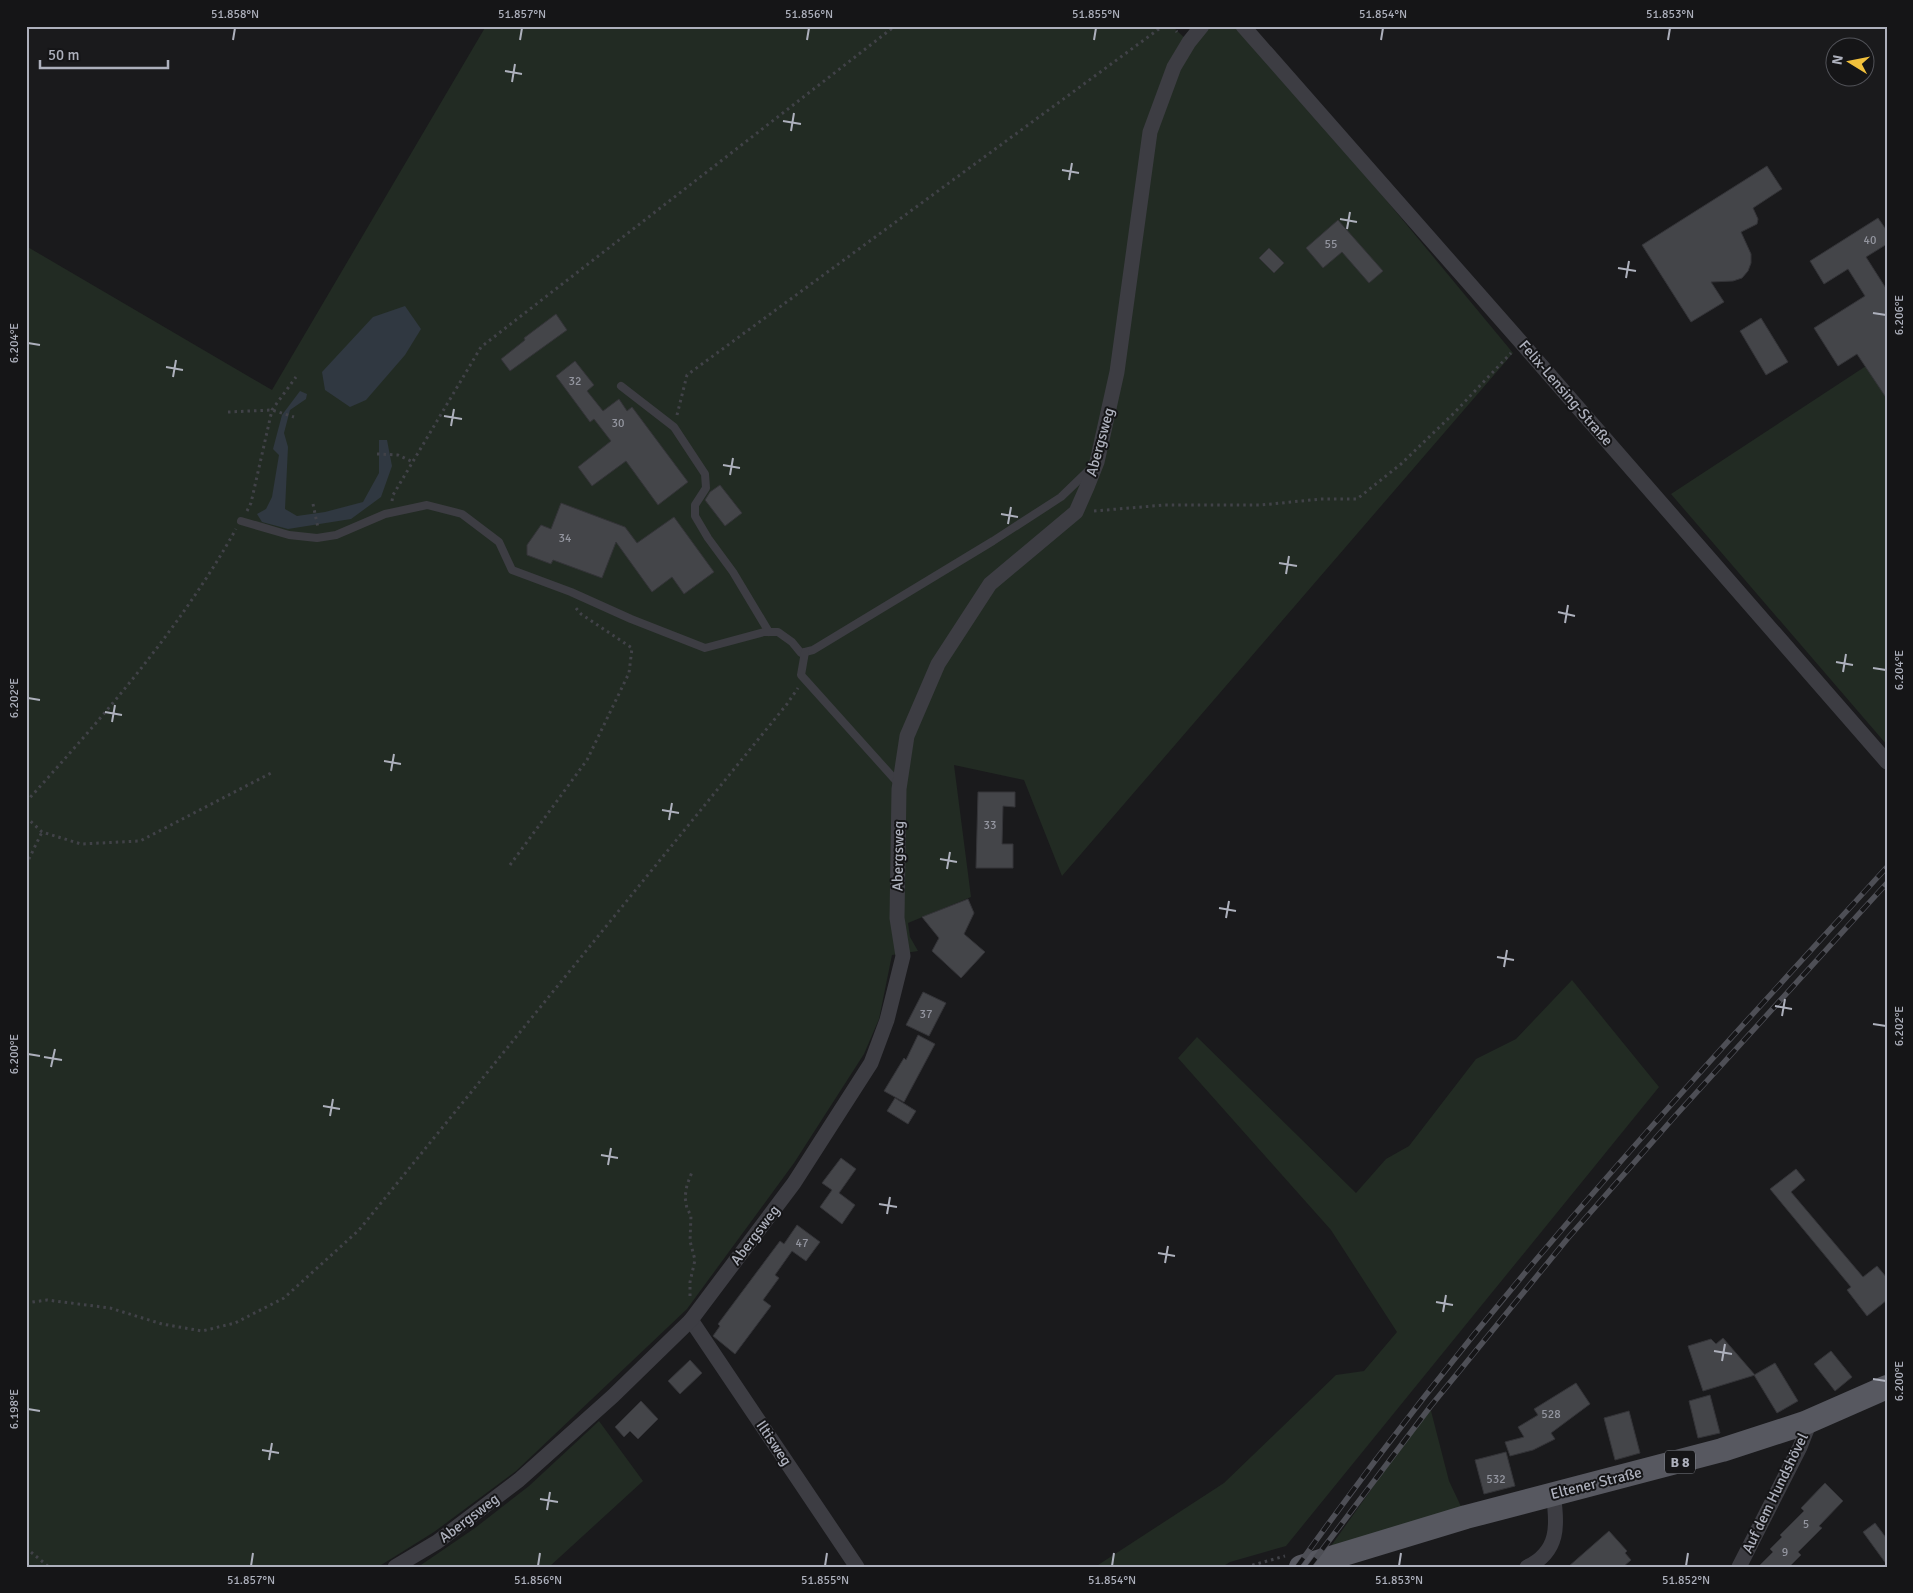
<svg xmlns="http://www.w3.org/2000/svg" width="1913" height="1593" viewBox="0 0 1913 1593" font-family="Signika,sans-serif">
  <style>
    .green { fill: #222b23 }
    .water { fill: #303841 }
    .building { fill: #444549; stroke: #343438 }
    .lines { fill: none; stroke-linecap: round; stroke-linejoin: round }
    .path { stroke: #414248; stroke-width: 3; stroke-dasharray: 2.5 4; stroke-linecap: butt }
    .service { stroke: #3d3d43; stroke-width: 8 }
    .minor { stroke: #3d3d43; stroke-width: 15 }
    .primary { stroke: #575860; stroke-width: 24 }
    .rail-casing { stroke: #4e4f56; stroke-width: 5.5 }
    .rail { stroke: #151517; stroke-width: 4; stroke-dasharray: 11; stroke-linecap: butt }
    .ticks { fill: none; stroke: #adb0bc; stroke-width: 2 }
    .labels { text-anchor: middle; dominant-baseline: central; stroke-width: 4; stroke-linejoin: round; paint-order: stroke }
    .number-label { font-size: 12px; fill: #93959f }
    .shield { fill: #151517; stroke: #7f828a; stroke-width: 1 }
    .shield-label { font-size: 14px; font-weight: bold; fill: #adb0bc }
    .street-label { font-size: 15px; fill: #adb0bc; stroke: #151517 }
    .neatline { fill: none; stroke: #adb0bc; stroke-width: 2 }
    .ticks-label { font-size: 12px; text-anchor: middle; fill: #adb0bc }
  </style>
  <rect width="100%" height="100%" fill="#1a1a1c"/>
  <g class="green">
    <polygon points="486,26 1172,26 1189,42 1202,26 1242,26 1513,353 1062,876 1024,780 954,765 971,897 908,923 910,937 918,951 892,955 879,1019 864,1054 794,1163 687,1309 516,1471 434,1532 378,1567 26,1567 26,246 272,390"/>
    <polygon points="1866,366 1881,389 1887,386 1887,745 1671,494"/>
    <polygon points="1572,980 1659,1087 1286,1546 1230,1562 1222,1567 1095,1567 1224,1483 1336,1375 1364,1371 1397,1332 1331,1230 1178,1058 1197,1037 1356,1193 1386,1159 1409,1146 1476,1059 1516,1039"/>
    <polygon points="1430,1407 1449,1481 1466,1517 1321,1560"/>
    <polygon points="599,1421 643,1481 549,1567 418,1567 475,1528 529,1486"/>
  </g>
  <g class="water">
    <polygon points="405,306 421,329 405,355 366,400 350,407 325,390 322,372 373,317"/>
    <polygon points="300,391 307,394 306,399 290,410 284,433 288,447 285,509 297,516 325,512 363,502 379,473 379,440 387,440 392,466 381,497 351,519 288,529 262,522 257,514 266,509 272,497 279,455 273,449 282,415"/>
  </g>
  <g class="building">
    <polygon points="1767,166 1782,189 1753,208 1758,219 1757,224 1741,232 1751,254 1751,263 1748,271 1742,278 1733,281 1711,282 1724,302 1691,322 1642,245"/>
    <polygon points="1878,218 1887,231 1887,244 1866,257 1887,290 1887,399 1857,354 1838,366 1814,328 1865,296 1848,269 1824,284 1810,261"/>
    <polygon points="1338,220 1383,271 1369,283 1342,252 1323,268 1306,248"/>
    <polygon points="1269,248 1284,263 1274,273 1259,258"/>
    <polygon points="556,314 567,330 510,371 501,359 525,340 524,338"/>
    <polygon points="1761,318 1788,362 1766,375 1740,331"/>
    <polygon points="575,361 594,385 587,391 603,411 619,399 627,411 632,407 688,482 658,505 626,461 592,486 578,467 611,441 594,419 590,422 556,376"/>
    <polygon points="720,485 742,513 725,526 705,500 710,492"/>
    <polygon points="561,503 625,527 637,543 674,517 714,572 684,594 672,577 652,592 616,542 602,578 553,560 551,564 527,555 527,545 541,525 551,529"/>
    <polygon points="978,792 1015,792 1015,807 1003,806 1002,844 1013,844 1013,868 976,868"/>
    <polygon points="968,899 974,913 964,934 985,952 961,978 932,951 939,938 922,917"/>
    <polygon points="923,992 946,1003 929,1036 906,1025"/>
    <polygon points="918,1035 935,1044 904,1102 884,1091 904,1058 906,1060"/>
    <polygon points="895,1098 916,1111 908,1124 887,1111"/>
    <polygon points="841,1158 856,1169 839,1193 855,1205 842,1224 820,1207 832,1190 822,1183"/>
    <polygon points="1796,1169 1805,1180 1791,1192 1863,1277 1877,1266 1887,1278 1887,1300 1867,1316 1847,1290 1851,1287 1770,1189"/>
    <polygon points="797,1225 820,1242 806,1261 792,1251 775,1275 779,1278 763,1300 771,1306 735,1354 713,1336 720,1326 718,1324 780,1241 784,1244"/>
    <polygon points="1723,1338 1755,1375 1703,1391 1688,1346 1711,1339 1716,1344"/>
    <polygon points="1831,1351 1852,1377 1835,1391 1814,1364"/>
    <polygon points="690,1360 702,1373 680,1394 668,1381"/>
    <polygon points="1775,1363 1798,1401 1777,1413 1754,1375"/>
    <polygon points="1576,1383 1590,1404 1551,1433 1555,1439 1533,1450 1510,1456 1505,1442 1524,1437 1518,1427 1538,1415 1534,1409"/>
    <polygon points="1710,1395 1720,1433 1698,1438 1689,1401"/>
    <polygon points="641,1401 658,1419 638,1439 630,1431 624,1437 615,1427"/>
    <polygon points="1629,1411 1640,1453 1615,1460 1604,1418"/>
    <polygon points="1506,1452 1515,1486 1484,1494 1475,1460"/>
    <polygon points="1825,1483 1843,1501 1819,1526 1822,1528 1798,1552 1801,1555 1789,1567 1758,1567 1773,1552 1770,1549 1782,1537 1780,1535 1804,1511 1801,1508"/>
    <polygon points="1875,1523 1887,1539 1887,1565 1863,1532"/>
    <polygon points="1609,1531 1627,1551 1625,1553 1631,1560 1623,1567 1568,1567"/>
  </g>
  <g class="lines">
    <g class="path">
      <polyline points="1172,26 1177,32"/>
      <polyline points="228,412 272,410 294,417"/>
      <polyline points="677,415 687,375 1163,26"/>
      <polyline points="377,454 398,455 413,462"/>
      <polyline points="392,501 393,495 481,347 895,26"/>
      <polyline points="313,504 318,528"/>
      <polyline points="247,511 251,503 272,410 296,377"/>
      <polyline points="1094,511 1165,505 1261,505 1321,499 1357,499 1401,464 1454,413 1511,353"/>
      <path d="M26 802C103 717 180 629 236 529"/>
      <polyline points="26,817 42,832 81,844 140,841 273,772"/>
      <polyline points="26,865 42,832"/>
      <polyline points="510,865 587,760 629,673 632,648 581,614 575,607"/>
      <polyline points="690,1296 690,1282 695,1260 690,1241 691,1215 687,1209 685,1197 687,1185 692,1172"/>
      <polyline points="26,1303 47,1300 110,1308 162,1324 202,1331 235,1323 284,1298 359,1230 787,704 798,688"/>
      <polyline points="26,1548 49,1567"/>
      <polyline points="1246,1567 1285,1556"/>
    </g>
    <g class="service">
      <polyline points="621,386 674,427 705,474 706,488 695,505 695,516 708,538 733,572 769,632"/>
      <polyline points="241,521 289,535 317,538 336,535 385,514 427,505 462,514 499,542 512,570 571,592 631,619 705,648 764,632 778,632 792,642 801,653 813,650 993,541 1061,497 1090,469"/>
      <polyline points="805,652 801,675 899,784"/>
    </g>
    <g class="minor">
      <polyline points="1243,26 1519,340 1887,762"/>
      <polyline points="691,1320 857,1567"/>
      <polyline points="395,1567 437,1542 519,1480 613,1396 691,1320 794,1183 871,1063 887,1020 903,956 897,918 899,789 907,736 938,664 990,584 1076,512 1087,487 1097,462 1117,372 1150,132 1174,67 1189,42 1202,26"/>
      <path d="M1527 1567C1559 1552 1558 1525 1553 1494"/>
      <polyline points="1739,1567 1800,1447 1811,1419"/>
    </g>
    <polyline class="primary" points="1301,1567 1466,1517 1722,1450 1805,1423 1887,1387"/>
    <defs>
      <g id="rail">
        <path d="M1297 1567C1377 1455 1462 1346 1552 1241 1660 1114 1774 991 1887 867"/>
        <polyline points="1309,1567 1430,1407 1568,1238 1676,1115 1887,883"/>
      </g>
    </defs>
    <use href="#rail" class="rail-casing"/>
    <use href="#rail" class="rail"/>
  </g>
  <path class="ticks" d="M233 40 235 28M520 40 522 28M807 40 809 28M1094 40 1096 28M1381 40 1383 28M1668 40 1670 28M505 71 522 74M512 82 515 64M783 121 801 124M791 131 794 113M1062 170 1079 173M1069 180 1072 163M1340 219 1357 222M1347 229 1350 212M1618 268 1636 271M1626 278 1629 261M1873 313 1886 315M28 343 40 345M166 367 183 370M173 377 176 360M444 416 462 419M451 426 454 409M723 465 740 468M730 475 733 458M1001 514 1018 517M1008 524 1011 507M1279 563 1297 566M1286 574 1289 556M1558 612 1575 616M1565 623 1568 605M1836 662 1853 665M1873 668 1886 670M1843 672 1846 654M28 698 40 700M105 712 122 715M112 722 115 705M384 761 401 764M391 771 394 754M662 810 679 813M669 820 672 803M940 859 957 862M947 869 950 852M1219 908 1236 911M1226 918 1229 901M1497 957 1514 960M1504 967 1507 950M1775 1006 1792 1009M1782 1016 1785 999M1873 1024 1886 1026M28 1054 40 1056M44 1057 62 1060M51 1067 55 1049M323 1106 340 1109M330 1116 333 1099M601 1155 618 1158M608 1165 611 1148M879 1204 897 1207M887 1214 890 1197M1158 1253 1175 1256M1165 1263 1168 1246M1436 1302 1453 1305M1443 1312 1446 1295M1714 1351 1732 1354M1722 1361 1725 1344M1873 1379 1886 1381M28 1409 40 1411M262 1450 279 1453M269 1460 272 1443M540 1499 558 1502M547 1510 550 1492M251 1566 253 1553M538 1566 540 1553M825 1566 827 1553M1112 1566 1114 1553M1399 1566 1401 1553M1686 1566 1688 1553"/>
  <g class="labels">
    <g class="number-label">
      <text x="1870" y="240">40</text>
      <text x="1331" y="244">55</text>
      <text x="575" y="381">32</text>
      <text x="618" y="423">30</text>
      <text x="565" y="538">34</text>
      <text x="990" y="825">33</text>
      <text x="926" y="1014">37</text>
      <text x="802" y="1243">47</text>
      <text x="1551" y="1414">528</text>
      <text x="1496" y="1479">532</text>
      <text x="1806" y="1524">5</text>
      <text x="1785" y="1552">9</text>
    </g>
    <rect class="shield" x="1665" y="1450.5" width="30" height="23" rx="4"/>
    <g class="shield-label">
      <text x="1680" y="1462">B 8</text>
    </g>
    <g class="street-label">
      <text transform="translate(1566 393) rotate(49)">Felix-Lensing-Straße</text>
      <text transform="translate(1100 442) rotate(-75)">Abergsweg</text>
      <text transform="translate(898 856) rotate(-89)">Abergsweg</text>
      <text transform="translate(755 1235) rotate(-53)">Abergsweg</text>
      <text transform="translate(774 1443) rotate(56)">Iltisweg</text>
      <text transform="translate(1596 1483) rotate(-14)">Eltener Straße</text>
      <text transform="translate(1775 1493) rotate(-64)">Auf dem Hundshövel</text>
      <text transform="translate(469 1518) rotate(-37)">Abergsweg</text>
    </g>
  </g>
  <rect width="1913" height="1593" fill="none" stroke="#151517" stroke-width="55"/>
  <g transform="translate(1850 62) rotate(280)"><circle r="24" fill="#151517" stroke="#525359"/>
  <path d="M0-4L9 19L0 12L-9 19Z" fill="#f2c13c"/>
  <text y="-8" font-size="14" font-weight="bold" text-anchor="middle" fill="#adb0bc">N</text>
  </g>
  <path d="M40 60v8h128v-8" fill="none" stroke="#adb0bc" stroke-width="2.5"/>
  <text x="48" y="60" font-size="15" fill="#adb0bc" stroke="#151517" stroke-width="4" paint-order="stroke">50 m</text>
  <rect x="28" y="28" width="1858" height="1538" class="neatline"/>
  <g class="ticks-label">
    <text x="235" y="18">51.858°N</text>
    <text x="522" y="18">51.857°N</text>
    <text x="809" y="18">51.856°N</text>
    <text x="1096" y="18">51.855°N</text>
    <text x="1383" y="18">51.854°N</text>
    <text x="1670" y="18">51.853°N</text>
    <text transform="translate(1899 315) rotate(-90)" y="4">6.206°E</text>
    <text transform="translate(14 343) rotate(-90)" y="4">6.204°E</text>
    <text transform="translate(1899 670) rotate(-90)" y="4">6.204°E</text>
    <text transform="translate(14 698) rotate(-90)" y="4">6.202°E</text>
    <text transform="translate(1899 1026) rotate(-90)" y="4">6.202°E</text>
    <text transform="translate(14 1054) rotate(-90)" y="4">6.200°E</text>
    <text transform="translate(1899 1381) rotate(-90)" y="4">6.200°E</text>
    <text transform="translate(14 1409) rotate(-90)" y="4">6.198°E</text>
    <text x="251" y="1584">51.857°N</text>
    <text x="538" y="1584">51.856°N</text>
    <text x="825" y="1584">51.855°N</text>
    <text x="1112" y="1584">51.854°N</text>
    <text x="1399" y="1584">51.853°N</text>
    <text x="1686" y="1584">51.852°N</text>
  </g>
</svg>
